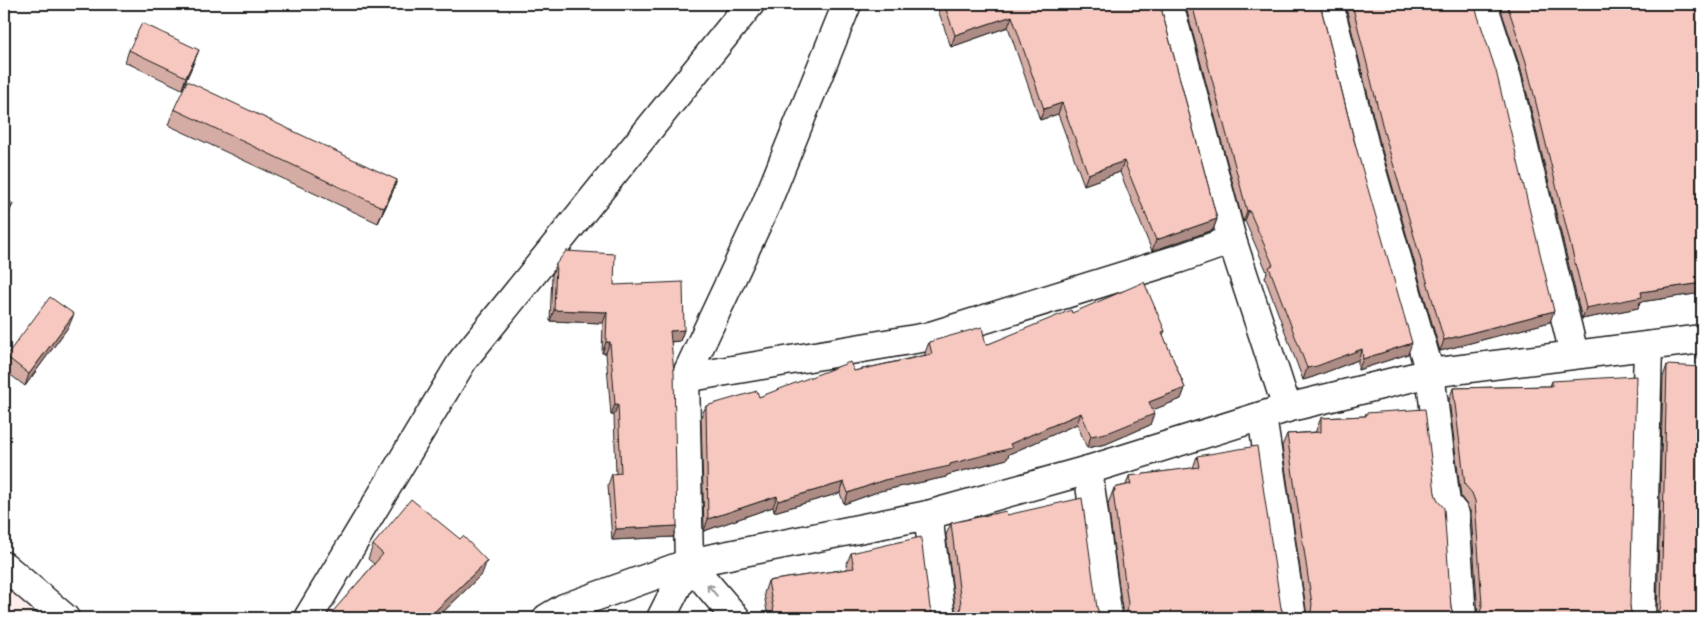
<svg xmlns="http://www.w3.org/2000/svg" width="1706" height="622" viewBox="0 0 1706 622" font-family="Caveat,sans-serif">
  <style>
    .built { fill: #fdeeec }
    .lines { fill: none; stroke-linecap: round; stroke-linejoin: round }
    .minor-casing { stroke: #1c1c1c; stroke-width: 31 }
    .tertiary-casing { stroke: #1c1c1c; stroke-width: 31 }
    .secondary-casing { stroke: #1c1c1c; stroke-width: 31 }
    .minor { stroke: #fff; stroke-width: 28 }
    .tertiary { stroke: #fff; stroke-width: 28 }
    .secondary { stroke: #fff; stroke-width: 28 }
    .wall { fill: #d4aca4; stroke: #1c1c1c }
    .shaded-wall { fill: #ad8c86; stroke: #1c1c1c }
    .building { fill: #f7c8bf; stroke: #1c1c1c }
    .oneway { stroke: #999 }
  </style>
  <rect width="100%" height="100%" fill="#fff"/>
  <filter id="ink" filterUnits="userSpaceOnUse"><feTurbulence type="fractalNoise" baseFrequency=".02" numOctaves="2"/><feDisplacementMap in="SourceGraphic" scale="10" xChannelSelector="R" yChannelSelector="G"/><feConvolveMatrix kernelMatrix="1 2 1 2 8 2 1 2 1" color-interpolation-filters="sRGB"/></filter>
  <g filter="url(#ink)">
    <polygon class="built" points="4,571 57,618 4,618"/>
    <g class="lines">
      <defs>
        <g id="minor">
          <polyline points="1169,4 1232,240 1287,408"/>
          <polyline points="1329,4 1365,147 1430,373 1446,503 1455,514 1462,618"/>
          <polyline points="1483,4 1507,78 1574,354"/>
          <polyline points="685,378 927,337 1178,259 1232,240"/>
          <polyline points="1262,416 1292,618"/>
          <polyline points="1088,470 1108,618"/>
          <polyline points="928,515 941,618"/>
          <polyline points="689,563 736,618"/>
          <polyline points="4,566 65,618"/>
          <polyline points="308,618 463,360 750,4"/>
          <polyline points="661,618 689,563 685,378 765,207 847,4"/>
          <polyline points="1641,618 1648,346"/>
        </g>
        <polyline id="tertiary" points="1698,4 1702,8"/>
        <polyline id="secondary" points="547,618 564,608 689,563 928,515 1088,470 1287,408 1430,373 1702,339"/>
      </defs>
      <use href="#minor" class="minor-casing"/>
      <use href="#tertiary" class="tertiary-casing"/>
      <use href="#secondary" class="secondary-casing"/>
      <use href="#minor" class="minor"/>
      <use href="#tertiary" class="tertiary"/>
      <use href="#secondary" class="secondary"/>
    </g>
    <g class="wall">
      <polygon points="936,4 1160,4 1217,219 1213,230 1152,251 1120,172 1084,185 1058,114 1040,120 1008,27 951,47"/>
      <polygon points="1185,4 1320,4 1408,354 1358,370 1358,360 1313,377 1303,380 1265,278 1267,272 1245,221 1243,222"/>
      <polygon points="1345,4 1474,4 1550,322 1440,351 1380,143"/>
      <polygon points="1499,4 1692,4 1695,8 1702,12 1702,293 1640,302 1638,308 1582,319 1522,73"/>
      <polygon points="129,50 194,62 182,89 125,62"/>
      <polygon points="174,109 397,180 391,196 378,223 168,125"/>
      <polygon points="556,264 614,285 684,330 680,341 671,342 673,537 612,540 608,485 612,474 616,474 614,415 611,415 606,353 602,353 603,323 550,321 552,275"/>
      <polygon points="1072,313 1165,331 1163,335 1185,388 1181,399 1152,410 1150,425 1106,444 1087,448 1077,424 1009,454 1007,459 947,475 946,477 880,491 844,504 840,493 774,512 773,507 704,531 701,417 706,406 759,397 854,371 925,355 925,353 929,342 986,345"/>
      <polygon points="69,326 25,386 4,370 4,362 6,356"/>
      <polygon points="1667,365 1702,618 1657,616 1663,377"/>
      <polygon points="1552,381 1630,606 1631,613 1478,616 1471,513 1467,505 1461,497 1449,400 1453,388 1550,386"/>
      <polygon points="1366,413 1435,493 1451,607 1453,614 1307,616 1282,446 1287,434 1316,432 1316,430 1321,418 1365,416"/>
      <polygon points="1197,456 1281,608 1284,615 1123,616 1108,504 1114,488 1126,485 1129,476 1193,468"/>
      <polygon points="1007,515 1097,608 1100,615 956,616 946,535 951,523"/>
      <polygon points="373,545 482,574 439,616 441,618 328,618 374,564 368,559"/>
      <polygon points="851,553 930,608 933,615 937,618 768,618 764,593 768,581 847,569 846,565"/>
    </g>
    <g class="shaded-wall">
      <polygon points="1012,16 1008,27 951,47 955,35"/>
      <polygon points="199,50 194,62 182,89 186,77"/>
      <polygon points="1062,103 1058,114 1040,120 1044,109"/>
      <polygon points="1124,161 1120,172 1084,185 1088,174"/>
      <polygon points="397,180 391,196 378,223 384,208"/>
      <polygon points="13,204 8,215 4,222 4,216"/>
      <polygon points="1249,210 1245,221 1243,222 1247,211"/>
      <polygon points="1217,219 1213,230 1152,251 1156,240"/>
      <polygon points="1702,283 1702,293 1640,302 1638,308 1582,319 1586,308 1641,292"/>
      <polygon points="554,310 607,312 603,323 550,321"/>
      <polygon points="1554,311 1550,322 1440,351 1444,340"/>
      <polygon points="74,314 69,326 25,386 29,374"/>
      <polygon points="684,330 680,341 666,342 670,331"/>
      <polygon points="606,342 610,342 606,353 602,353"/>
      <polygon points="1412,343 1408,354 1358,370 1363,359"/>
      <polygon points="1362,349 1358,360 1313,377 1303,380 1307,368"/>
      <polygon points="1185,388 1181,399 1145,413 1149,402"/>
      <polygon points="615,404 618,404 614,415 611,415"/>
      <polygon points="1081,413 1077,424 1009,454 1007,459 947,475 946,477 880,491 844,504 848,493 884,480 950,464 1010,444"/>
      <polygon points="1154,414 1150,425 1106,444 1087,448 1091,436"/>
      <polygon points="844,482 840,493 774,512 778,501"/>
      <polygon points="777,496 773,507 704,531 708,519"/>
      <polygon points="677,526 673,537 612,540 616,529"/>
      <polygon points="487,561 482,574 437,618 434,612"/>
    </g>
    <g class="building">
      <polygon points="944,4 1160,4 1217,219 1156,240 1124,161 1088,174 1062,103 1044,109 1012,16 955,35"/>
      <polygon points="1192,4 1320,4 1354,140 1412,343 1363,359 1362,349 1317,366 1307,368 1269,267 1273,265 1249,210 1247,211"/>
      <polygon points="1352,4 1474,4 1496,71 1554,311 1444,340 1384,132"/>
      <polygon points="1507,4 1692,4 1695,8 1702,12 1702,283 1641,292 1642,297 1586,308 1526,62"/>
      <polygon points="142,23 199,50 186,77 129,50"/>
      <polygon points="187,81 397,180 384,208 174,109"/>
      <polygon points="4,197 13,204 4,216"/>
      <polygon points="566,251 615,254 614,285 683,282 684,330 670,331 674,372 677,526 616,529 612,474 621,473 618,404 615,404 610,342 606,342 607,312 554,310 556,264"/>
      <polygon points="1144,282 1165,331 1162,332 1185,388 1149,402 1154,414 1110,432 1091,436 1081,413 1010,444 1012,448 950,464 950,466 884,480 848,493 844,482 778,501 777,496 708,519 706,406 757,391 759,397 850,362 854,371 932,354 929,342 982,327 986,345 1071,310 1072,313"/>
      <polygon points="50,297 74,314 29,374 6,356"/>
      <polygon points="1667,365 1702,367 1702,618 1654,618 1658,615 1661,606"/>
      <polygon points="1636,376 1630,606 1631,613 1636,618 1476,618 1480,613 1482,605 1475,501 1472,493 1465,485 1453,388 1552,386 1552,381"/>
      <polygon points="1425,409 1435,493 1438,501 1444,508 1451,607 1453,614 1457,618 1306,618 1311,612 1312,604 1287,434 1321,432 1321,418 1366,416 1366,413"/>
      <polygon points="1257,446 1281,608 1284,615 1288,618 1122,618 1127,612 1128,604 1113,492 1115,491 1114,488 1131,484 1129,476 1199,467 1197,456"/>
      <polygon points="1082,498 1097,608 1100,615 1104,618 955,618 960,613 961,604 951,523 1006,511 1007,515"/>
      <polygon points="411,499 460,539 463,536 487,561 434,612 441,618 330,618 328,617 383,554 373,545"/>
      <polygon points="921,537 930,608 933,615 937,618 775,618 768,581 854,568 851,553"/>
    </g>
    <defs><path id="oneway-shaft" d="M-6 0H5M1.5-3L5.5 0L1.5 3" fill="none" stroke-width="1.6" stroke-linecap="round" stroke-linejoin="round" transform="scale(1.25)"/></defs>
    <use class="oneway" href="#oneway-shaft" transform="translate(712 590) rotate(-130)"/>
  </g>
  <rect width="1706" height="622" fill="none" stroke="#fff" stroke-width="20"/>
  <rect x="10" y="10" width="1686" height="602" fill="none" stroke="#1c1c1c" stroke-width="2" filter="url(#ink)"/>
</svg>
